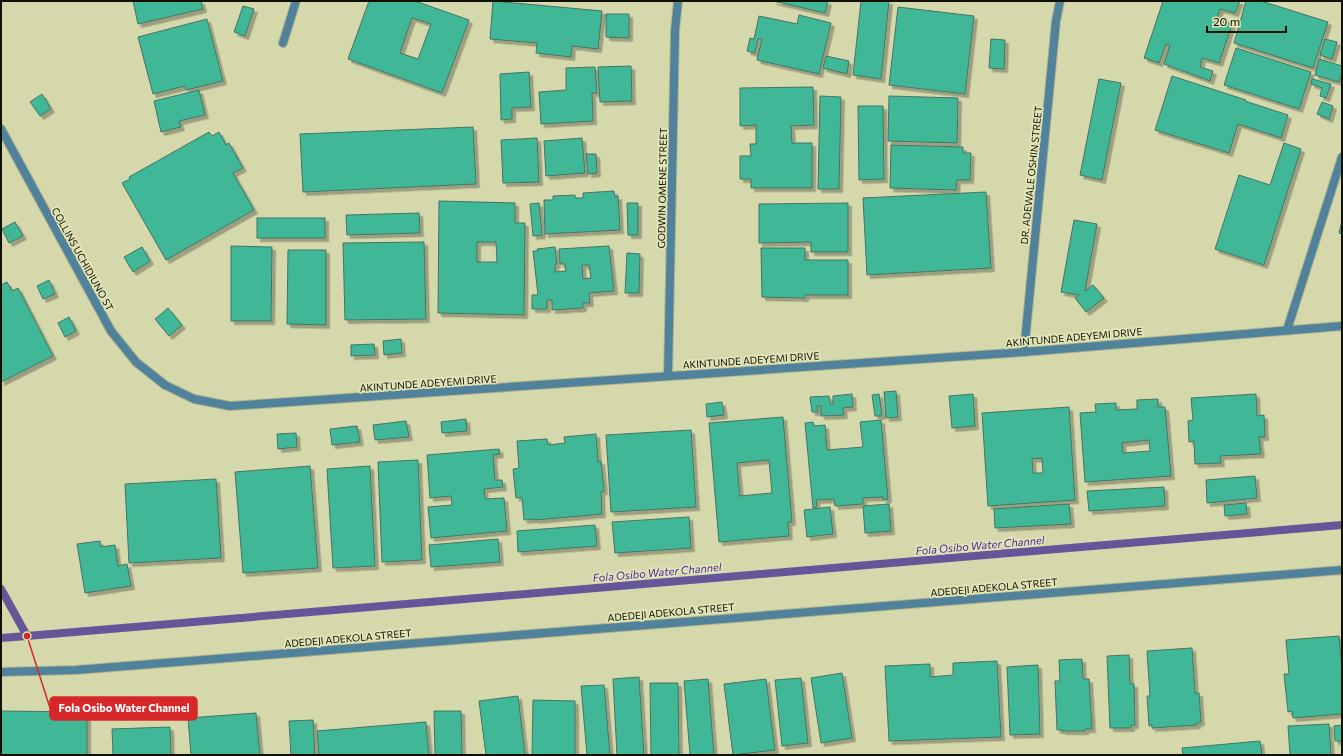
<svg xmlns="http://www.w3.org/2000/svg" width="1343" height="756" viewBox="0 0 1343 756" font-family="Commissioner,sans-serif">
  <style>
    .lines { fill: none; stroke-linecap: round; stroke-linejoin: round }
    .stream { stroke: #645698; stroke-width: 8 }
    .building { fill: #3fb796; stroke: #437464; fill-rule: evenodd; filter: url(#shadow) }
    .street-casing { stroke: #b1b48d; stroke-width: 10 }
    .street { stroke: #50829b; stroke-width: 8 }
    .labels { text-anchor: middle; dominant-baseline: central; stroke-width: 3.5; stroke-linejoin: round; paint-order: stroke }
    .street-label { font-size: 10px; fill: #0f0f02; stroke: #e2e5b7 }
    .water-label { font-size: 11px; font-style: italic; fill: #4d279d; stroke: #e2e5b7 }
    .leader { fill: none; stroke: #d62828; stroke-width: 1.5 }
    .callout-dot { fill: #d62828; stroke: #e2e5b7; stroke-width: 1.5 }
    .callout { fill: #d62828; stroke: #d62828; stroke-width: 1.5 }
    .callout-label { font-size: 11px; text-anchor: middle; font-weight: bold; fill: #fff }
  </style>
  <defs>
    <filter id="shadow"><feDropShadow dx="3.5" dy="3.5" stdDeviation="0" flood-color="#0004"/></filter>
  </defs>
  <rect width="100%" height="100%" fill="#d5d8ab"/>
  <g class="lines">
    <g class="stream">
      <polyline points="1,589 27,636 1342,525"/>
      <polyline points="1,638 27,636"/>
    </g>
  </g>
  <g class="building">
    <polygon points="133,1 201,1 203,9 138,24"/>
    <path d="M369 1H415L469 20 442 93 348 59ZM412 18 431 24 418 59 400 53Z"/>
    <polygon points="493,1 602,11 598,49 572,46 571,57 536,53 537,43 490,39"/>
    <polygon points="773,1 828,1 825,13"/>
    <polygon points="861,1 889,1 881,79 853,75"/>
    <polygon points="1163,1 1240,1 1235,13 1220,9 1217,19 1232,24 1219,63 1202,58 1200,67 1213,71 1210,81 1164,64 1170,45 1166,44 1159,63 1144,58"/>
    <polygon points="1246,1 1261,1 1328,22 1313,68 1234,43"/>
    <polygon points="243,6 254,9 245,36 234,32"/>
    <polygon points="898,7 974,16 965,94 889,85"/>
    <polygon points="606,14 629,14 629,38 606,37"/>
    <polygon points="799,15 831,23 819,74 757,60 762,39 758,39 755,53 747,51 750,38 754,39 759,16 797,24"/>
    <polygon points="207,19 223,81 186,90 185,86 153,94 138,37"/>
    <polygon points="991,39 1005,40 1004,69 989,68"/>
    <polygon points="1325,39 1337,42 1332,59 1320,55"/>
    <polygon points="1236,48 1311,72 1299,109 1224,85"/>
    <polygon points="826,56 849,61 847,74 823,68"/>
    <polygon points="1319,59 1342,66 1342,72 1339,82 1315,75"/>
    <polygon points="631,66 632,101 600,102 598,67"/>
    <polygon points="595,67 597,93 592,93 593,121 541,124 539,92 566,90 566,68"/>
    <polygon points="529,72 531,107 512,108 512,119 501,120 500,74"/>
    <polygon points="1172,76 1246,100 1245,101 1288,115 1281,138 1238,124 1229,153 1155,130"/>
    <polygon points="1099,79 1121,83 1102,180 1080,175"/>
    <polygon points="1312,79 1331,84 1326,98 1320,96 1322,88 1311,84"/>
    <polygon points="813,87 814,125 791,126 792,143 812,143 812,188 751,188 751,179 740,179 740,156 751,156 750,144 756,144 756,125 740,126 740,88"/>
    <polygon points="199,90 205,115 179,121 181,127 161,132 154,101"/>
    <polygon points="42,94 51,109 40,116 30,102"/>
    <polygon points="820,96 841,97 839,189 818,189"/>
    <polygon points="889,96 958,98 957,143 888,141"/>
    <polygon points="1322,102 1333,106 1329,119 1317,114"/>
    <polygon points="858,106 883,106 884,179 859,180"/>
    <polygon points="473,127 476,184 303,192 300,134"/>
    <polygon points="209,132 212,136 219,132 226,145 229,143 243,168 233,173 254,210 166,260 122,183 130,179 129,177"/>
    <polygon points="537,138 539,182 503,183 501,140"/>
    <polygon points="582,138 585,173 546,176 544,141"/>
    <polygon points="1284,143 1301,149 1264,265 1215,249 1239,175 1270,185"/>
    <polygon points="891,145 963,147 963,153 971,153 970,180 957,180 956,190 890,188"/>
    <polygon points="586,154 596,154 597,173 588,174"/>
    <polygon points="614,191 615,197 618,196 620,230 545,234 544,200 553,200 553,196 575,195 575,198 583,198 583,193"/>
    <polygon points="986,192 991,268 867,275 863,198"/>
    <path d="M439 201 515 203V223H525L524 315 438 313ZM477 242H496L497 262H477Z"/>
    <polygon points="539,203 542,235 533,236 530,204"/>
    <polygon points="627,203 638,203 638,235 628,235"/>
    <polygon points="848,203 848,252 811,252 811,242 759,243 759,204"/>
    <polygon points="419,213 420,233 347,235 346,215"/>
    <rect x="257" y="218" width="68" height="20"/>
    <polygon points="1074,220 1097,224 1085,291 1093,285 1104,298 1086,312 1075,298 1079,295 1061,292"/>
    <polygon points="1342,221 1342,234 1339,233"/>
    <polygon points="15,222 23,236 9,243 2,229"/>
    <polygon points="424,242 426,319 345,320 343,243"/>
    <polygon points="231,246 272,247 271,321 231,321"/>
    <path d="M609 246 614 291 589 293 590 303H583V308L552 310V300H547V309H532V295H538L533 251H538L537 249 555 247 557 264H555V272L566 271 565 264H560L559 249ZM582 265H589L591 278 583 279Z"/>
    <polygon points="142,247 150,261 133,272 124,257"/>
    <polygon points="761,248 805,248 805,260 848,260 848,295 805,295 805,298 762,297"/>
    <polygon points="288,250 326,250 326,325 287,324"/>
    <polygon points="627,253 640,254 639,293 625,293"/>
    <polygon points="49,280 55,294 43,299 37,286"/>
    <polygon points="7,282 12,291 18,288 53,356 1,382 1,285"/>
    <polygon points="168,308 182,325 169,336 155,319"/>
    <polygon points="69,317 76,331 65,337 58,323"/>
    <polygon points="401,339 402,353 384,355 383,341"/>
    <polygon points="374,344 375,355 351,356 351,345"/>
    <polygon points="896,391 898,417 886,418 884,392"/>
    <polygon points="852,394 853,407 843,408 844,415 821,416 821,406 817,406 818,412 812,412 810,397 829,396 830,404 833,404 833,396"/>
    <polygon points="879,394 882,416 875,416 872,395"/>
    <polygon points="973,394 975,426 952,428 949,396"/>
    <polygon points="1256,394 1257,416 1264,415 1265,437 1259,437 1261,454 1220,456 1221,463 1195,464 1194,441 1189,442 1188,421 1193,420 1191,398"/>
    <path d="M1158 399V407H1165L1171 476 1085 482 1080 413 1096 412 1095 404 1116 403V410L1137 409V400ZM1149 440 1150 451 1123 453 1122 443Z"/>
    <polygon points="722,402 724,415 707,417 706,404"/>
    <path d="M1069 407 1075 500 988 506 982 413ZM1042 458 1043 473H1033L1032 459Z"/>
    <path d="M783 417 792 522H788L789 536 719 542 709 423ZM769 460 772 493 740 496 737 463Z"/>
    <polygon points="466,419 467,431 442,433 441,422"/>
    <polygon points="881,420 888,499 883,500 883,497 863,498 863,504 835,506 834,499 816,500 817,507 813,508 805,423 813,422 814,426 825,425 827,450 863,447 860,422"/>
    <polygon points="406,421 409,437 375,440 373,425"/>
    <polygon points="357,426 360,442 332,445 330,429"/>
    <polygon points="691,430 696,507 611,512 606,435"/>
    <polygon points="296,433 297,447 278,449 277,434"/>
    <polygon points="596,434 598,462 601,461 604,491 601,492 602,514 535,520 535,519 524,520 522,497 516,498 513,469 519,468 517,441 547,439 548,445 565,443 564,437"/>
    <polygon points="499,449 500,454 493,455 495,480 502,480 503,487 484,489 485,499 504,498 507,531 431,538 428,507 452,505 451,496 430,498 427,455"/>
    <polygon points="418,460 422,560 382,562 378,462"/>
    <polygon points="310,466 318,568 243,573 235,472"/>
    <polygon points="370,466 375,566 333,568 327,469"/>
    <polygon points="1255,476 1257,498 1207,503 1206,480"/>
    <polygon points="216,479 221,558 129,563 125,484"/>
    <polygon points="1164,487 1165,506 1089,511 1087,491"/>
    <polygon points="1246,503 1247,514 1225,516 1224,505"/>
    <polygon points="889,504 891,531 865,533 863,506"/>
    <polygon points="1069,504 1071,524 995,528 994,509"/>
    <polygon points="830,507 833,534 807,537 804,510"/>
    <polygon points="689,517 691,548 615,553 612,522"/>
    <polygon points="595,525 597,546 518,552 517,531"/>
    <polygon points="498,539 500,562 431,567 429,545"/>
    <polygon points="100,541 101,547 115,545 118,566 127,564 131,586 85,593 77,544"/>
    <polygon points="1339,636 1342,670 1342,714 1293,718 1292,711 1288,712 1284,674 1289,674 1286,640"/>
    <polygon points="1192,648 1195,693 1199,693 1201,722 1197,723 1197,725 1152,728 1152,725 1149,726 1147,696 1150,696 1147,651"/>
    <polygon points="1129,655 1130,684 1134,684 1135,725 1131,725 1131,728 1110,728 1107,656"/>
    <polygon points="1082,659 1083,679 1089,679 1092,729 1085,729 1085,731 1062,731 1062,730 1057,730 1055,681 1060,681 1059,660"/>
    <polygon points="997,661 1001,737 889,741 885,666 930,664 930,677 953,675 953,663"/>
    <polygon points="1038,665 1040,734 1010,735 1007,667"/>
    <polygon points="842,673 852,738 821,743 811,678"/>
    <polygon points="639,677 644,755 617,755 613,679"/>
    <polygon points="801,678 808,743 782,746 775,680"/>
    <polygon points="708,679 714,755 690,755 684,681"/>
    <polygon points="766,679 775,750 733,755 724,684"/>
    <polygon points="650,683 678,683 679,755 651,755"/>
    <polygon points="604,685 610,755 587,755 581,686"/>
    <polygon points="518,696 525,755 486,755 479,701"/>
    <polygon points="533,700 575,701 575,755 532,755"/>
    <polygon points="1,711 87,712 87,755 1,755"/>
    <polygon points="434,711 461,711 462,755 435,755"/>
    <polygon points="256,713 260,755 191,755 188,718"/>
    <polygon points="313,720 315,755 291,755 289,721"/>
    <polygon points="426,722 429,755 319,755 317,731"/>
    <polygon points="1329,724 1331,755 1290,755 1288,726"/>
    <polygon points="1342,725 1342,741 1335,741 1334,726"/>
    <polygon points="170,727 171,755 113,755 112,729"/>
    <polygon points="1260,741 1262,755 1183,755 1182,748"/>
  </g>
  <g class="lines">
    <defs>
      <g id="street">
        <polyline points="283,43 296,1"/>
        <polyline points="1,129 111,331 136,362 165,385 194,399 230,406 1024,352 1342,326"/>
        <polyline points="1287,330 1342,157"/>
        <polyline points="1024,352 1056,21 1060,1"/>
        <polyline points="668,376 675,31 678,1"/>
        <polyline points="1,672 76,670 1342,570"/>
      </g>
    </defs>
    <use href="#street" class="street-casing"/>
    <use href="#street" class="street"/>
  </g>
  <g class="labels">
    <g class="street-label">
      <text transform="translate(1031 175) rotate(-84)">DR. ADEWALE OSHIN STREET</text>
      <text transform="translate(662 188) rotate(-89)">GODWIN OMENE STREET</text>
      <text transform="translate(83 259) rotate(61)">COLLINS UCHIDIUNO ST</text>
      <text transform="translate(1074 337) rotate(-5)">AKINTUNDE ADEYEMI DRIVE</text>
      <text transform="translate(751 360) rotate(-4)">AKINTUNDE ADEYEMI DRIVE</text>
      <text transform="translate(428 383) rotate(-4)">AKINTUNDE ADEYEMI DRIVE</text>
      <text transform="translate(994 587) rotate(-5)">ADEDEJI ADEKOLA STREET</text>
      <text transform="translate(671 612) rotate(-5)">ADEDEJI ADEKOLA STREET</text>
      <text transform="translate(348 638) rotate(-5)">ADEDEJI ADEKOLA STREET</text>
    </g>
    <g class="water-label">
      <text transform="translate(980 545) rotate(-5)">Fola Osibo Water Channel</text>
      <text transform="translate(657 572) rotate(-5)">Fola Osibo Water Channel</text>
    </g>
  </g>
  <path class="leader" d="M27 636L50 708"/>
  <circle class="callout-dot" cx="27" cy="636" r="4"/>
  <rect class="callout" x="50" y="697" width="147" height="23" rx="4"/>
  <g class="callout-label">
    <text x="124" y="712">Fola Osibo Water Channel</text>
  </g>
  <rect width="1343" height="756" fill="none" stroke="#0f0f02" stroke-width="4"/>
  <path d="M1207 26v6h79v-6" fill="none" stroke="#0f0f02" stroke-width="2"/>
  <text x="1213" y="26" font-size="12" fill="#0f0f02" stroke="#e2e5b7" stroke-width="3" paint-order="stroke">20 m</text>
</svg>
